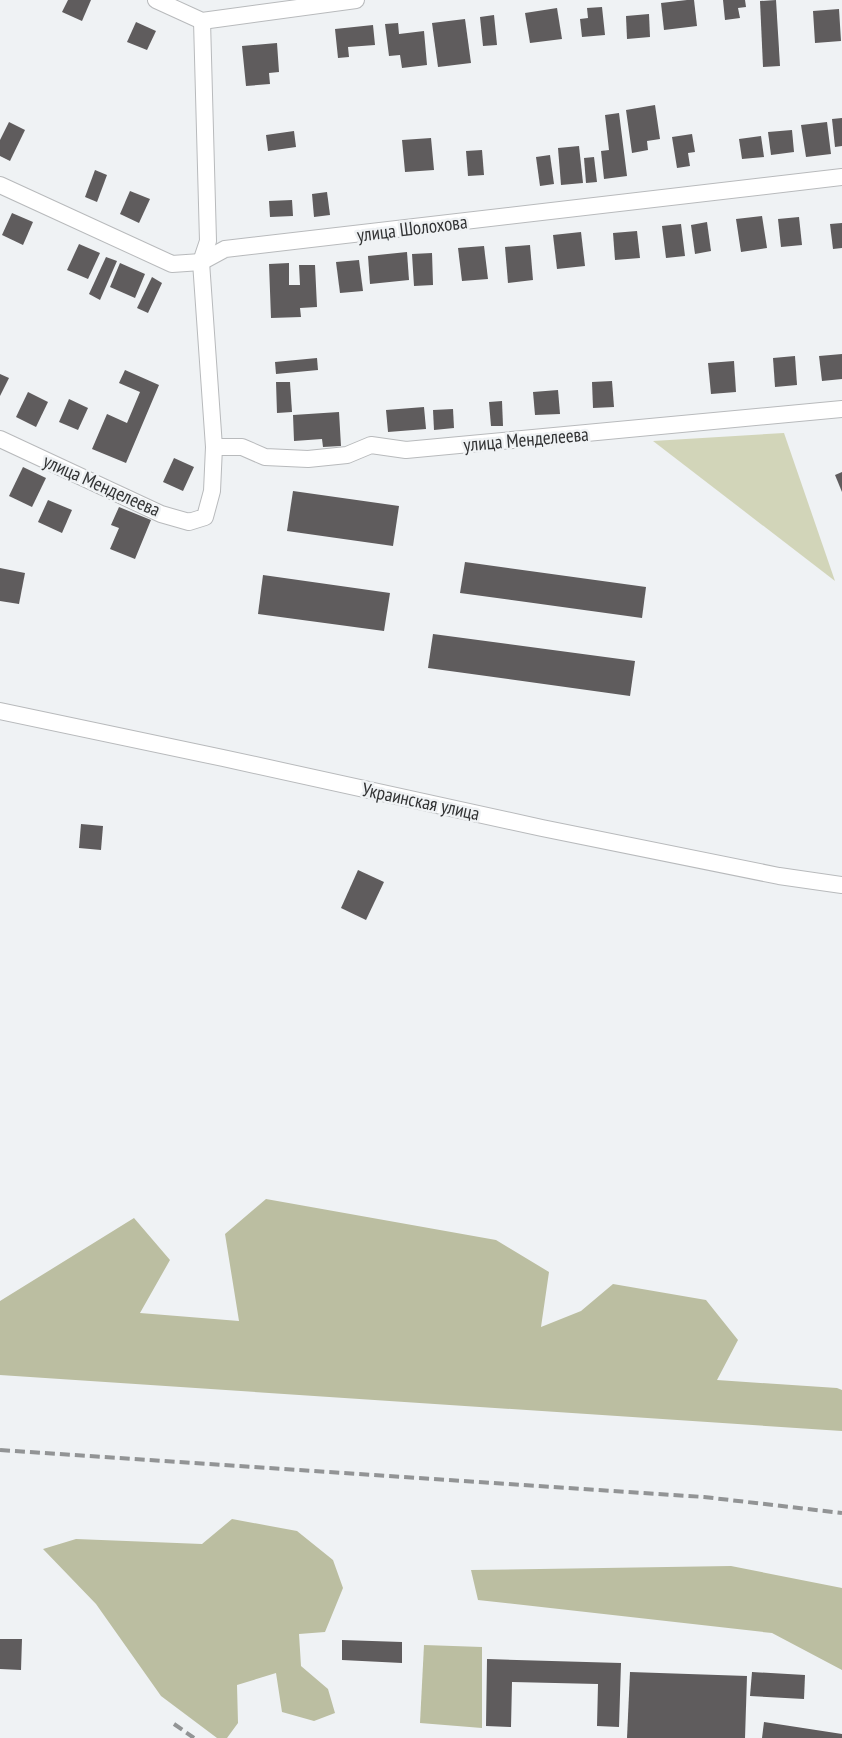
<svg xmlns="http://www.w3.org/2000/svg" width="842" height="1738" viewBox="0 0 842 1738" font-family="'PT Sans Narrow',sans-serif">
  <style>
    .green { fill: #d2d5b9 }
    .forest { fill: #bbbea1 }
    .building { fill: #5f5c5d }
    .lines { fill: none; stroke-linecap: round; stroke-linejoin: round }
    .street-casing { stroke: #b8babc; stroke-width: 18 }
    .street { stroke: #fff; stroke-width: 16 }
    .rail { stroke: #929495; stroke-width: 4; stroke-dasharray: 10 5; stroke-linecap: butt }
    .labels { text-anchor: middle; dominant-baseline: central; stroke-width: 5; stroke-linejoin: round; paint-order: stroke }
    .street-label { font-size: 19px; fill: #323334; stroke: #eff2f4 }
  </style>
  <rect width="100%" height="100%" fill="#eff2f4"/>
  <polygon class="green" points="784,433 835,581 653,441"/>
  <g class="forest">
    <polygon points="266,1199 496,1240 549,1272 541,1327 581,1311 613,1284 706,1300 738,1340 717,1380 837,1388 842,1390 842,1431 0,1375 0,1301 134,1218 170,1260 140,1313 239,1321 225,1234"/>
    <polygon points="232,1519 297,1531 333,1560 343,1588 325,1632 299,1634 301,1666 328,1689 335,1713 314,1721 282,1712 276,1673 237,1685 238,1723 227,1738 217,1738 161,1696 96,1604 43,1549 76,1539 202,1544"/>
    <polygon points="731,1566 842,1588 842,1670 772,1633 478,1600 471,1570"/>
    <polygon points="424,1645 482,1647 482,1728 420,1723"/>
  </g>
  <g class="building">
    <polygon points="68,0 91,0 82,21 62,12"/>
    <polygon points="687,0 694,0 697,26 664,30 661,3"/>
    <polygon points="723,0 745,0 746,7 738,8 740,18 725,20"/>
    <polygon points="776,0 780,66 763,67 760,1"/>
    <polygon points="602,7 605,35 582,37 580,19 588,18 587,8"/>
    <polygon points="557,8 562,39 530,43 525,13"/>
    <polygon points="839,9 841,41 815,43 813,11"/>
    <polygon points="649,14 650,37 627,39 626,16"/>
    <polygon points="494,15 497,45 483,46 480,17"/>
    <polygon points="465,19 471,63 438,67 432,23"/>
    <polygon points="136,22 156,31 147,50 127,42"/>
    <polygon points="398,23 399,34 424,31 427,65 402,68 400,55 389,56 385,24"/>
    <polygon points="373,25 375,45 348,47 349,57 338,58 335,29"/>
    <polygon points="277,43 279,72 269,73 270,84 246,86 242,46"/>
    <polygon points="655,105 660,139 647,141 648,150 632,153 626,110"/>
    <polygon points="619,113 627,176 604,179 601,151 609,150 605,115"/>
    <polygon points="842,118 842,146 835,147 832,119"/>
    <polygon points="9,122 25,130 10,161 0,156 0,140"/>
    <polygon points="827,122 831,154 806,157 801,125"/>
    <polygon points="792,130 794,152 771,155 768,132"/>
    <polygon points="294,131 296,147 268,151 266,135"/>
    <polygon points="692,134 695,152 688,153 690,166 677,168 672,137"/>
    <polygon points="761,136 764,157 742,159 739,139"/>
    <polygon points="431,138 434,170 405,172 402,140"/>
    <polygon points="579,146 583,183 561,185 558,148"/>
    <polygon points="482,150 484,175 468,176 466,151"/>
    <polygon points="550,155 554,184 540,186 536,157"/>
    <polygon points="594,157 597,182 586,183 584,158"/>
    <polygon points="95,170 107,175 97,202 85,197"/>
    <polygon points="130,191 150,199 139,223 120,214"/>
    <polygon points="327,192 330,215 314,217 312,194"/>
    <polygon points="292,200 293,216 270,217 269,201"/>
    <polygon points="12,213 33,222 23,245 2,235"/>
    <polygon points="762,216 767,248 741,252 736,219"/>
    <polygon points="799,217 802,245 781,247 778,219"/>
    <polygon points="707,222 711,251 695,254 691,225"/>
    <polygon points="842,223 842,248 833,249 830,224"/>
    <polygon points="681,224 685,256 666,258 662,226"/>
    <polygon points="637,231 640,258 615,260 613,233"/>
    <polygon points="581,232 585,266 557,269 553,235"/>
    <polygon points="79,244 100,253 88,279 67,270"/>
    <polygon points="530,245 533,280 508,283 505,247"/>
    <polygon points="484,246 488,279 462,281 458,248"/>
    <polygon points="407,252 409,280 370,284 368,256"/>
    <polygon points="432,253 433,285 414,286 412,254"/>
    <polygon points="106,257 117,261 100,300 89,294"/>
    <polygon points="359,260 363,291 340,293 336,262"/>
    <polygon points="120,263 145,274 135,298 110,287"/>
    <polygon points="289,263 289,285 300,285 299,265 315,265 317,307 300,308 301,317 271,318 269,264"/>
    <polygon points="152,277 162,283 148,313 137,308"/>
    <polygon points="842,354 842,379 822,381 819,356"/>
    <polygon points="795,356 797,385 775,387 773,358"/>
    <polygon points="317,358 318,370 276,374 275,362"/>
    <polygon points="734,361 736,392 711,394 708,363"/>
    <polygon points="125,370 159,385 126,463 92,449 107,414 127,423 140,392 119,383"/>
    <polygon points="0,374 9,378 0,396"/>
    <polygon points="612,381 614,407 593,408 592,382"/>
    <polygon points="276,382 290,382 292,412 277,413"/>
    <polygon points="558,390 560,414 535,415 533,392"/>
    <polygon points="28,392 48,402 36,427 16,417"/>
    <polygon points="69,399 88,408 78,430 59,422"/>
    <polygon points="502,401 503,426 491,426 489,402"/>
    <polygon points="424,407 426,429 388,432 386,410"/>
    <polygon points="453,409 454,428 434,430 433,410"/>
    <polygon points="339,412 341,446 323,447 322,439 294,441 293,415"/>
    <polygon points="174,458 194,467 183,491 163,482"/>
    <polygon points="23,467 46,478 32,507 9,496"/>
    <polygon points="842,472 842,492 835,475"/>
    <polygon points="293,491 399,506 393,546 287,531"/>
    <polygon points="48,500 72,510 62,533 38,522"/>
    <polygon points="119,507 151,520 135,559 110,549 119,528 111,525"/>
    <polygon points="465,562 646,587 642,618 460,593"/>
    <polygon points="0,568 25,573 19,604 0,601"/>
    <polygon points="263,575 390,593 384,631 258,614"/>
    <polygon points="433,634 635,661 630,696 428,668"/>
    <polygon points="81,824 103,826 101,850 79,848"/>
    <polygon points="358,870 384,882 366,920 341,908"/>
    <polygon points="0,1639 22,1639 21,1670 0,1669"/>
    <polygon points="342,1640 402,1642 402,1663 342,1660"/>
    <polygon points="487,1659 621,1663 619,1727 597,1726 598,1684 512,1682 511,1727 486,1726"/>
    <polygon points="630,1672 747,1676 745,1738 627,1738"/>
    <polygon points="752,1672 805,1675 804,1699 750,1696"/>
    <polygon points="764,1722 842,1734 842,1738 762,1738"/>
  </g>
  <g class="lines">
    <defs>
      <g id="street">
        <polyline points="156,0 202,21 356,0"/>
        <polyline points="0,185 172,264 201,262 225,249 842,177"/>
        <polyline points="0,439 161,514 189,522 205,517 212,491 214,447 201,262 208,241 202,21"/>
        <polyline points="214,447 242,447 265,457 308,459 347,455 371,445 406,450 842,409"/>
        <polyline points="0,711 223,758 542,828 779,876 842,885"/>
      </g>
    </defs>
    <use href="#street" class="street-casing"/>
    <use href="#street" class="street"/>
    <g class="rail">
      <polyline points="0,1450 704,1497 842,1513"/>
      <polyline points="174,1724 194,1738"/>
    </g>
  </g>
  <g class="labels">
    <g class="street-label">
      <text transform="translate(412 228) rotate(-7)">улица Шолохова</text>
      <text transform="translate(526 439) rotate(-5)">улица Менделеева</text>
      <text transform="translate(102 485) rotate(24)">улица Менделеева</text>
      <text transform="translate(421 801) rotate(12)">Украинская улица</text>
    </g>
  </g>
</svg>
